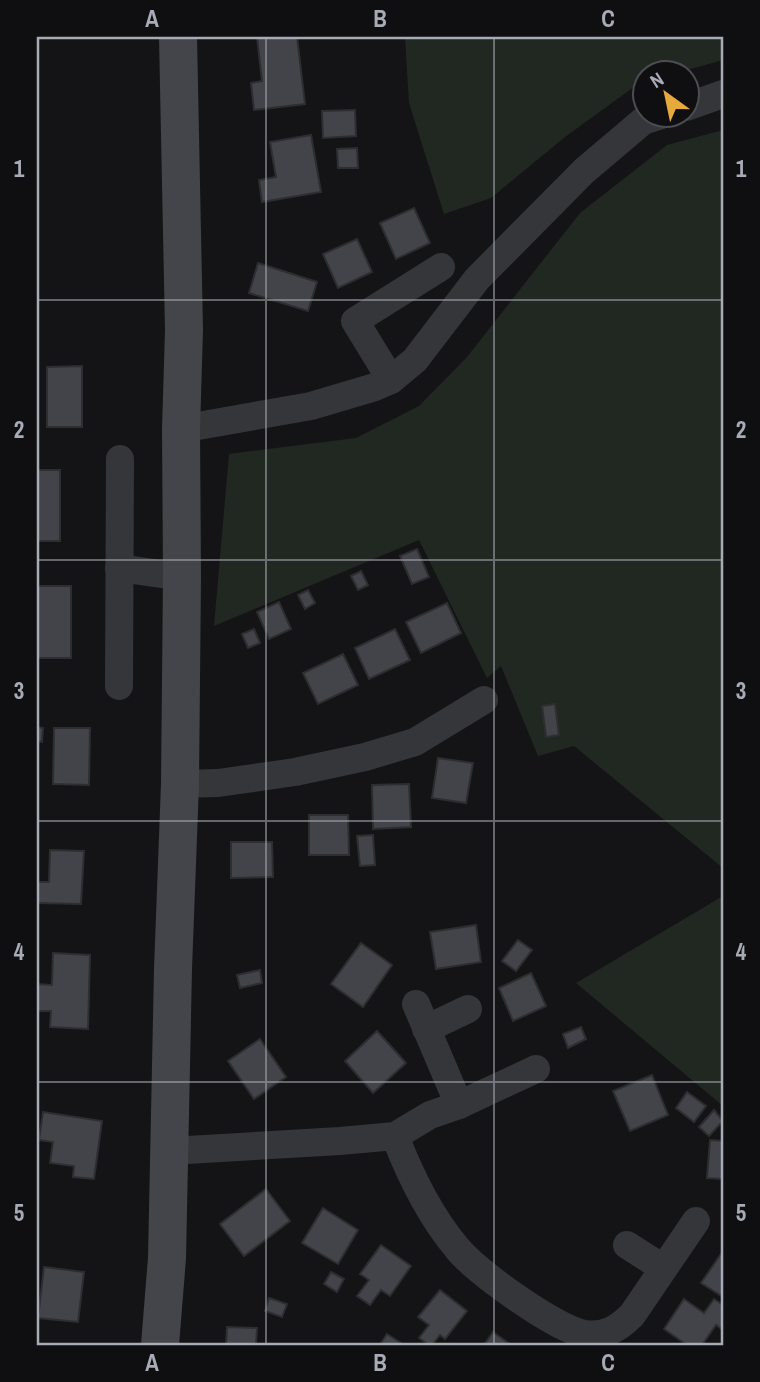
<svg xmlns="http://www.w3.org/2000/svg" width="760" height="1382" viewBox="0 0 760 1382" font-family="'Archivo Narrow',sans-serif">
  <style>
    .green { fill: #212821 }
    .building { fill: #434449; stroke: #2e2e32; stroke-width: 2 }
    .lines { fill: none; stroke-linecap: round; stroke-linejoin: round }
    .street { stroke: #35363a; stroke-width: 28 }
    .secondary { stroke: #44454a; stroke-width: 38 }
    .grid { fill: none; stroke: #a7abb5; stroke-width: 2; stroke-opacity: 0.55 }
    .neatline { fill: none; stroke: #a7abb5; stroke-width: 2.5 }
    .grid-label { font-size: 23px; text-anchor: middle; font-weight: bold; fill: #a7abb5 }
  </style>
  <rect width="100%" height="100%" fill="#141416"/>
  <g class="green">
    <polygon points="405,37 723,37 723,60 676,73 644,74 644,82 638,84 565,137 491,198 444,214 409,103"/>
    <polygon points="723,130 723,868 574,746 538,756 501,666 487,678 419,540 214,626 229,454 356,438 419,406 467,357 580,213 667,145"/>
    <polygon points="723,896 723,1106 576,983"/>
  </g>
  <g class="building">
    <polygon points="257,37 297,37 305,104 254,110 251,83 262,81"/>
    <polygon points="355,110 356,136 323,138 322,111"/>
    <polygon points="311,135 321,192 262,202 259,180 276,177 270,142"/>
    <polygon points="357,148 358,168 338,168 337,149"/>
    <polygon points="414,208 430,243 396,259 380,223"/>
    <polygon points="357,239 372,272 338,288 323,254"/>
    <polygon points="258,263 317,282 308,311 249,293"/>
    <polygon points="82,366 82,427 47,427 47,367"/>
    <rect x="37" y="470" width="23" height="71"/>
    <polygon points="417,549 429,577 412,584 400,556"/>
    <polygon points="361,571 368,585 358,590 351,576"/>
    <rect x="37" y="586" width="34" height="72"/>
    <polygon points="308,590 315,603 305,609 298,595"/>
    <polygon points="279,602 291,629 269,639 257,612"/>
    <polygon points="447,603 461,633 421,653 406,622"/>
    <polygon points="254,629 260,643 248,648 242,634"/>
    <polygon points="395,629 410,660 369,679 355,648"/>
    <polygon points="343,654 358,685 318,704 303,673"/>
    <polygon points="555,704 559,735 546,737 542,706"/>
    <polygon points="37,727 43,728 42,742 37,741"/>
    <polygon points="54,728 90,728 89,785 53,784"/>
    <polygon points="438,758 473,763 466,803 432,798"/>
    <polygon points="409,784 411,827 373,829 372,785"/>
    <polygon points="309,815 348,815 349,855 309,855"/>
    <polygon points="373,835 375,865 360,866 357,836"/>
    <polygon points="231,842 272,842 273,877 231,878"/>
    <polygon points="50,850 84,851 81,904 37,903 37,882 49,882"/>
    <polygon points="476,925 481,962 436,969 430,932"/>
    <polygon points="518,940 532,950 516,971 502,961"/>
    <polygon points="361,943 392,965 363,1007 331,984"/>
    <polygon points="53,953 90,955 88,1029 50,1027 51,1011 37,1011 37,984 52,985"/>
    <polygon points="260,970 262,983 240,988 237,975"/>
    <polygon points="531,973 546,1006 513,1021 499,988"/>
    <polygon points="581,1027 586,1039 568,1048 563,1034"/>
    <polygon points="377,1031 406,1063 373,1093 345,1061"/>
    <polygon points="260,1039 286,1077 254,1099 228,1061"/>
    <polygon points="652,1075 668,1115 630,1131 613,1091"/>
    <polygon points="687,1092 706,1106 694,1122 676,1108"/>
    <polygon points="714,1110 723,1121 709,1136 699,1127"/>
    <polygon points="43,1112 102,1121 94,1179 73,1177 74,1166 50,1163 53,1142 39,1140"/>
    <polygon points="710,1140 723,1141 723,1179 707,1178"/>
    <polygon points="266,1189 290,1221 244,1256 220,1224"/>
    <polygon points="323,1208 358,1230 338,1264 302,1243"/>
    <polygon points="381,1245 411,1266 390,1296 381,1290 370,1305 357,1296 369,1280 360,1274"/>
    <polygon points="723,1251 723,1297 701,1283"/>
    <polygon points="44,1267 84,1272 78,1322 38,1318"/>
    <polygon points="331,1272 344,1279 337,1292 324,1284"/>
    <polygon points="440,1290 467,1311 445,1339 440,1335 432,1345 429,1345 419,1338 429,1325 418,1317"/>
    <polygon points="269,1298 287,1304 282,1317 265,1311"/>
    <polygon points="684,1299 704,1313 714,1299 723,1305 723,1330 716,1325 702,1345 687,1345 664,1329"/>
    <polygon points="227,1327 257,1328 256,1345 226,1345"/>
    <polygon points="493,1332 511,1345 484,1345"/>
    <polygon points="387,1334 404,1345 385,1345 381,1343"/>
  </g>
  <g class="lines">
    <g class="street">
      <polyline points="686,107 723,94"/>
      <polyline points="391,380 355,321 441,267"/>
      <polyline points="181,429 311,406 375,387 391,380 415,360 477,279 584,171 643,121 659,116"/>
      <polyline points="119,568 182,577"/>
      <polyline points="119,686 120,459"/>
      <polyline points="180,784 218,783 295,772 365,757 415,742 484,700"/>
      <polyline points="416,1004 459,1105 536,1069"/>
      <polyline points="426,1029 468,1009"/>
      <path d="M395 1136C410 1175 430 1216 457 1248 475 1271 557 1330 585 1334 605 1337 619 1328 632 1315L696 1221"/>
      <polyline points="170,1151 340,1141 395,1136 430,1115 459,1105"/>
      <polyline points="627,1245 663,1268"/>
    </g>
    <polyline class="secondary" points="160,1345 167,1258 173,969 180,784 182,577 181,429 184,330 178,37"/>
  </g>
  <path class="grid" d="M266 37V1345M494 37V1345M37 300H723M37 560H723M37 821H723M37 1082H723"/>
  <rect width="760" height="1382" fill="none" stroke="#0f0f11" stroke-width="77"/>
  <g transform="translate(666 94) rotate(327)"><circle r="33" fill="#0f0f11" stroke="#4c4d53" stroke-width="2"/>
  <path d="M0-5L12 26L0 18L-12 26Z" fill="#e6aa3c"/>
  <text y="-10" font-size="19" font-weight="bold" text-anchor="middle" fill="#a7abb5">N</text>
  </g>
  <rect x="38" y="38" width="684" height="1306" class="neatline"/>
  <g class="grid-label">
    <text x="152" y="27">A</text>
    <text x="380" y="27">B</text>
    <text x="608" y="27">C</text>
    <text x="19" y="177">1</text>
    <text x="741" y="177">1</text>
    <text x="19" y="438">2</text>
    <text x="741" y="438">2</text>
    <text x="19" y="699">3</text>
    <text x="741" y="699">3</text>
    <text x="19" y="960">4</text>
    <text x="741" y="960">4</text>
    <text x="19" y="1221">5</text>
    <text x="741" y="1221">5</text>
    <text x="152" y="1371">A</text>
    <text x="380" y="1371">B</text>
    <text x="608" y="1371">C</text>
  </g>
</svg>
